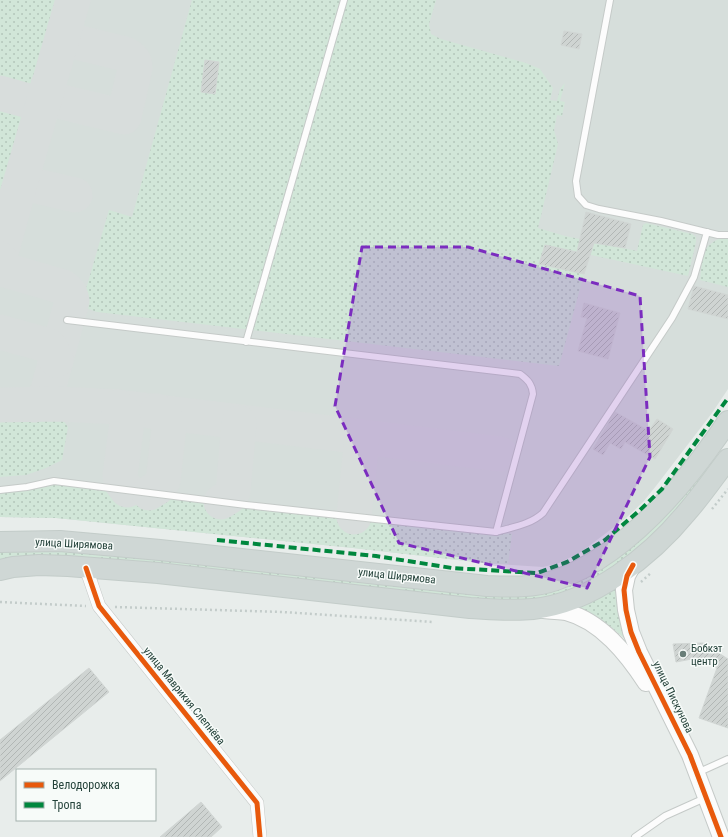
<svg xmlns="http://www.w3.org/2000/svg" width="728" height="837" viewBox="0 0 728 837" font-family="'Roboto Condensed',sans-serif">
  <style>
    .built { fill: #d6dedb }
    .grass { fill: url(#grass-dots) }
    .lines { fill: none; stroke-linecap: round; stroke-linejoin: round }
    .taxiway { stroke: #d8dddc; stroke-width: 35 }
    .building { fill: url(#building-hatch); stroke: #d1d6d4 }
    .service-casing { stroke: #c5cac8; stroke-width: 8 }
    .minor-casing { stroke: #c5cac8; stroke-width: 14 }
    .tertiary-casing { stroke: #c5cac8; stroke-width: 18 }
    .primary-casing { stroke: #c3ccc9; stroke-width: 22 }
    .path { stroke: #c3ccca; stroke-width: 2.5; stroke-dasharray: 2 3; stroke-linecap: butt }
    .service { stroke: #fcfcfc; stroke-width: 6 }
    .minor { stroke: #fcfcfc; stroke-width: 13 }
    .tertiary { stroke: #fcfcfc; stroke-width: 16 }
    .primary { stroke: #cfd7d5; stroke-width: 20 }
    .quiet { stroke: #00873e; stroke-width: 4; stroke-dasharray: 8 4; stroke-linecap: butt }
    .cycleway-casing { stroke: #f7fbf9; stroke-width: 8 }
    .cycleway { stroke: #e8590c; stroke-width: 5 }
    .marked { fill: #7b2cbf; fill-opacity: 0.2; stroke: #7b2cbf; stroke-width: 3; stroke-dasharray: 8 5; stroke-linejoin: round }
    .poi-dot { fill: #697e78; stroke: #f7fbf9; stroke-width: 1.5 }
    .labels { text-anchor: middle; dominant-baseline: central; stroke-width: 3; stroke-linejoin: round; paint-order: stroke }
    .street-label { font-size: 11px; fill: #24423a; stroke: #f7fbf9 }
    .poi-label { font-size: 11px; fill: #24423a; stroke: #f7fbf9; text-anchor: start }
  </style>
  <defs>
    <pattern id="grass-dots" width="8" height="8" patternUnits="userSpaceOnUse"><rect width="8" height="8" fill="#d1e6d8"/><path d="M2 2h.1M6 6h.1" fill="none" stroke="#b3c6ba" stroke-width="1.8" stroke-linecap="round"/></pattern>
    <pattern id="building-hatch" width="6" height="6" patternUnits="userSpaceOnUse"><rect width="6" height="6" fill="#cfd4d2"/><path d="M-1 1l2-2M0 6l6-6M5 7l2-2" fill="none" stroke="#b2b7b5"/></pattern>
  </defs>
  <rect width="100%" height="100%" fill="#e8edeb"/>
  <polygon class="built" points="0,0 728,0 728,389 712,413 656,486 643,502 626,518 581,552 559,563 543,567 484,563 353,548 56,518 0,517"/>
  <g class="grass">
    <polygon points="0,0 58,0 32,92 0,84"/>
    <polygon points="192,0 436,0 429,24 431,34 441,39 526,63 540,69 553,88 550,100 557,101 560,89 565,83 560,101 565,102 562,116 557,115 554,130 558,144 538,228 565,236 637,251 643,225 646,223 692,234 696,237 696,242 688,276 545,245 539,264 584,274 559,366 97,312 86,308 82,303 109,210 132,217"/>
    <polygon points="0,98 27,105 0,196"/>
    <path d="M728 236V287L700 280C703 255 701 243 728 236Z"/>
    <polygon points="60,416 68,427 62,460 46,468 26,475 0,477 0,418"/>
    <polygon points="713,455 701,483 645,543 618,564 590,582 561,595 509,602 57,557 0,559 0,549 55,546 558,587"/>
    <polygon points="60,481 512,534 508,564 484,563 353,548 56,518 0,517 0,492 39,487"/>
    <polygon points="615,586 618,588 627,638 625,639 611,627 578,607"/>
  </g>
  <g class="lines">
    <g class="taxiway">
      <path d="M48 85C48 91 47 97 54 100L124 117 135 68C135 60 132 57 125 54L72 41 68 39 65 28"/>
      <polyline points="0,93 43,105"/>
      <polyline points="18,191 22,186 28,184 75,195"/>
      <polyline points="0,257 18,191 73,0"/>
      <path d="M0 259 5 270 63 287C68 291 71 294 72 301L46 397 34 405"/>
      <polyline points="0,332 47,345 50,347 56,360"/>
      <polyline points="0,405 57,404 118,407 500,454"/>
      <polyline points="118,407 124,413 127,422 120,476 121,482 127,490"/>
      <polyline points="149,493 157,488 163,481 169,427 165,418 157,411"/>
      <polyline points="221,502 229,497 233,492 239,423"/>
      <polyline points="354,517 362,437"/>
    </g>
  </g>
  <g class="building">
    <polygon points="564,31 582,34 579,49 561,45"/>
    <polygon points="205,60 219,62 215,94 201,92"/>
    <polygon points="586,212 631,224 625,248 594,243 584,274 539,264 545,245 577,252"/>
    <polygon points="694,286 728,295 728,319 688,309"/>
    <polygon points="584,303 620,313 608,359 578,351 587,318 581,317"/>
    <polygon points="615,412 649,431 657,419 673,429 655,459 625,442 621,449 610,443 603,455 593,449"/>
    <polygon points="703,643 728,659 728,728 699,718 717,668 697,658 676,662 673,644"/>
    <polygon points="89,668 109,692 0,781 0,740"/>
    <polygon points="201,802 222,827 211,837 160,837"/>
  </g>
  <g class="lines">
    <defs>
      <g id="service">
        <polyline points="610,0 576,181 578,196 586,205 599,209 661,221 718,235 728,235"/>
        <path d="M67 320 520 374C528 380 532 384 533 394L496 532"/>
        <polyline points="246,342 344,0"/>
        <path d="M0 490 27 487 54 481 246 505 496 532C512 527 530 525 543 513L672 318 694 277 707 232"/>
        <polyline points="697,773 728,759"/>
        <polyline points="635,837 665,816 705,798"/>
      </g>
      <polyline id="minor" points="86,568 99,606 257,803 260,837"/>
      <g id="tertiary">
        <polyline points="633,565 627,576 624,590 626,610 631,632 639,652 690,755 721,837"/>
        <path d="M544 610C551 611 559 611 566 612 601 621 627 654 646 683"/>
      </g>
      <g id="primary">
        <path d="M0 542 60 541 160 550 487 586C510 587 534 588 556 580 628 555 687 482 728 421"/>
        <path d="M0 570 13 567 39 565 68 566 158 573 470 608C491 609 512 611 533 609 592 603 651 556 687 512 702 495 714 477 728 459"/>
      </g>
    </defs>
    <use href="#service" class="service-casing"/>
    <use href="#minor" class="minor-casing"/>
    <use href="#tertiary" class="tertiary-casing"/>
    <use href="#primary" class="primary-casing"/>
    <g class="path">
      <polyline points="712,509 728,489"/>
      <polyline points="641,582 652,572"/>
      <polyline points="0,602 86,606"/>
      <polyline points="115,607 283,612 433,622"/>
    </g>
    <use href="#service" class="service"/>
    <use href="#minor" class="minor"/>
    <use href="#tertiary" class="tertiary"/>
    <use href="#primary" class="primary"/>
    <polyline class="quiet" points="217,540 376,556 452,568 537,573 567,562 605,540 640,510 662,489 728,398"/>
    <defs>
      <g id="cycleway">
        <polyline points="633,565 627,576 624,590 626,610 631,632 639,652 690,755 721,837"/>
        <polyline points="86,568 99,606 257,803 260,837"/>
      </g>
    </defs>
    <use href="#cycleway" class="cycleway-casing"/>
    <use href="#cycleway" class="cycleway"/>
  </g>
  <path class="marked" d="M362 247H468L640 296 650 457 587 588 399 543 335 406Z"/>
  <circle class="poi-dot" cx="683" cy="654" r="4"/>
  <g class="labels">
    <g class="street-label">
      <text transform="translate(74 544) rotate(3)">улица Ширямова</text>
      <text transform="translate(397 576) rotate(6)">улица Ширямова</text>
      <text transform="translate(184 696) rotate(51)">улица Маврикия Слепнёва</text>
      <text transform="translate(673 697) rotate(64)">улица Пискунова</text>
    </g>
    <g class="poi-label">
      <text x="691" y="648">Бобкэт<tspan x="691" dy="13">центр</tspan></text>
    </g>
  </g>
  <rect x="16" y="769" width="140" height="52" fill="#f7fbf9" stroke="#a3b1ad"/>
  <rect x="24" y="782" width="20" height="6" fill="#e8590c" stroke="#a3b1ad"/>
  <text x="52" y="789" font-size="12" fill="#24423a">Велодорожка</text>
  <rect x="24" y="802" width="20" height="6" fill="#00873e" stroke="#a3b1ad"/>
  <text x="52" y="809" font-size="12" fill="#24423a">Тропа</text>
</svg>
